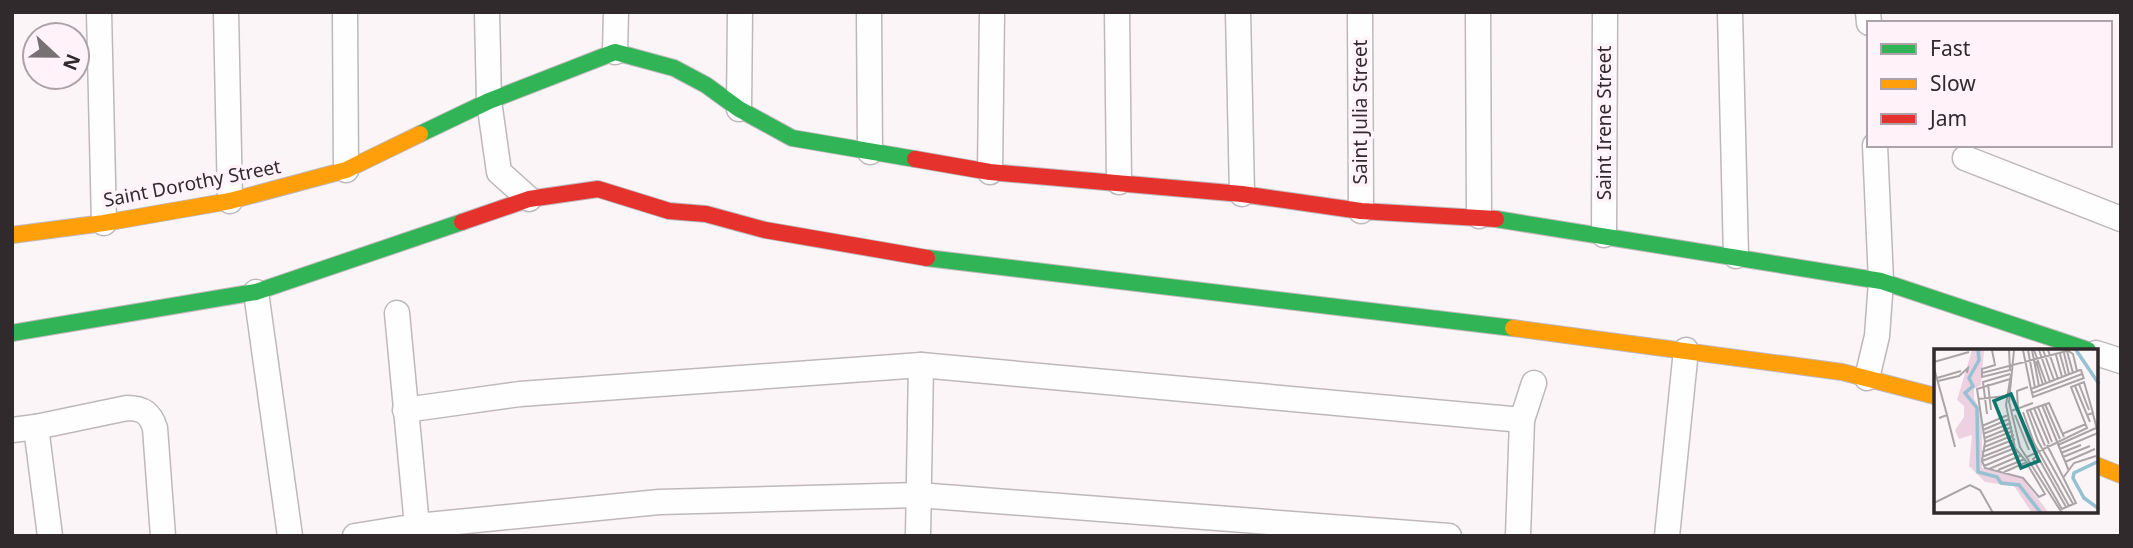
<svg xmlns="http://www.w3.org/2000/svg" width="2133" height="548" viewBox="0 0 2133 548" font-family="'Noto Sans',sans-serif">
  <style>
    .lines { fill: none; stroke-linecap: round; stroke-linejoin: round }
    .street-casing { stroke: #beb8bc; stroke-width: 27 }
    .fast-casing { stroke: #beb8bc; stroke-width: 18 }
    .slow-casing { stroke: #beb8bc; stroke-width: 18 }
    .jam-casing { stroke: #beb8bc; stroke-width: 18 }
    .street { stroke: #fffefe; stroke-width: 24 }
    .fast { stroke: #30b455; stroke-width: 16 }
    .slow { stroke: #ff9f0a; stroke-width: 16 }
    .jam { stroke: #e5322d; stroke-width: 16 }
    .labels { text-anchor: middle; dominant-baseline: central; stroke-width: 7; stroke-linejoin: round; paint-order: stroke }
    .street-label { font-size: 19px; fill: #302a2d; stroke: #fff2f8 }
    .inset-river { fill: none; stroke: #95c1d3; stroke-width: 3.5 }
    .inset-road { fill: none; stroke: #aaa4a7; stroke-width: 2 }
    .view { fill: #0f766e; fill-opacity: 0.15; stroke: #0f766e; stroke-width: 3.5 }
    .inset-edge { fill: none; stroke: #302a2d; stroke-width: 3.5 }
  </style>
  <rect width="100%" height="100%" fill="#fcf5f8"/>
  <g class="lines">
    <defs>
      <g id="street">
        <polyline points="99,12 104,223"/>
        <polyline points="226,12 230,201"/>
        <polyline points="345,12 346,170"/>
        <polyline points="487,12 489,101 499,172 529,199"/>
        <polyline points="869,12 870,152"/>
        <polyline points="1117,12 1119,182"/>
        <polyline points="1238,12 1242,194"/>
        <polyline points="1360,12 1361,211"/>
        <polyline points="1478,12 1479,216"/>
        <polyline points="1730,12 1736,256"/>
        <polyline points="1868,12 1869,23"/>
        <polyline points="615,52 616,12"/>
        <polyline points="739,109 740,12"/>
        <polyline points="1965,158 2121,219"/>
        <polyline points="990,172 992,12"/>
        <polyline points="1604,235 1605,12"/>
        <polyline points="256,292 290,536"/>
        <polyline points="397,313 417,526"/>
        <polyline points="2096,353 2121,361"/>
        <polyline points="1867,378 1877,336 1881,281 1875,145"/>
        <polyline points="405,410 520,394 921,365 1522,420"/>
        <polyline points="36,427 50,536"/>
        <path d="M12 430 36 427 127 408C143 408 150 413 155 428L163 536"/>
        <polyline points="355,536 417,526 659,502 918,495 1449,536"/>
        <polyline points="918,536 921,365"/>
        <polyline points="1518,536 1522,420 1534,383"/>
        <polyline points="1667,536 1686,350"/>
      </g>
      <g id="fast">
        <polyline points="420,134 489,101 615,52 674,68 706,85 739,109 792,138 915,159"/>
        <polyline points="1496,219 1881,281 2088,350"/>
        <polyline points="927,258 1513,328"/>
        <polyline points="12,333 256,292 462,222"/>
      </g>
      <g id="slow">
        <polyline points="12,235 104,223 230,201 346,170 420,134"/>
        <polyline points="1513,328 1842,372 1935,396"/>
        <polyline points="2096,465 2121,475"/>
      </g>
      <g id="jam">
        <polyline points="915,159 990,172 1242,194 1361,211 1496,219"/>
        <polyline points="462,222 529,199 598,189 669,211 706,214 765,230 927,258"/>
      </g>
    </defs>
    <use href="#street" class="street-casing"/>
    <use href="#fast" class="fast-casing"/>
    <use href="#slow" class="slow-casing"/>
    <use href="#jam" class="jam-casing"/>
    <use href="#street" class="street"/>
    <use href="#fast" class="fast"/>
    <use href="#slow" class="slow"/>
    <use href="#jam" class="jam"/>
  </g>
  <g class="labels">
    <g class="street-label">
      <text transform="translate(1360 112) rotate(-90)">Saint Julia Street</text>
      <text transform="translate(1604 123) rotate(-90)">Saint Irene Street</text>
      <text transform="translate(192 183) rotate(-11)">Saint Dorothy Street</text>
    </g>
  </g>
  <g transform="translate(1934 349)">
    <rect width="164" height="164" fill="#fcf5f8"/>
    <path d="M38 1H50L47 36 40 40V49L48 65V119L89 130 115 164H98L80 137 51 133 35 117 38 86 25 90 21 81 30 68V57L23 51Z" fill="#eed1e0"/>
    <path class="inset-river" d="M44 1 45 11 35 29 39 37 31 44 43 59 44 123 63 128 67 134 85 136 107 164M142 1 165 35M165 112 140 124 139 129 150 149 165 160"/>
    <path class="inset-road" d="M58 1 61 16 48 20V28L76 21 75 1M80 1 75 53 86 98 128 164M89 1 97 40M94 1 101 39M98 1 105 37M100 1 112 34M105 1 116 33M109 1 120 31M114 1 124 30M133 1 139 5 143 22M130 4 135 25M126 5 132 27M122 6 128 28M102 12 109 36M0 13 35 3M0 19 13 66M48 24 133 2 139 24M77 25 72 56 81 99 95 116M3 29 27 22M150 29 99 48 97 40 146 21H147L150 30M76 30 43 40 51 93 48 112 51 119 89 129 105 148 111 145 95 118M4 32 25 27 34 19 33 24M54 35 57 61M145 35 155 61M141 37 156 73M98 44 148 25M44 50 72 47M111 55 126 90M108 56 135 122M104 58 118 93M100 59 115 95M84 60 83 42 94 38M96 61 111 97M77 62 99 54M92 62 115 54 130 88M93 62 104 92 139 155M89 63 100 94 135 157M53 65 49 33 76 25M85 65 95 92 132 158M81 66 95 101M5 69 13 66 21 98M48 77 74 66M49 81 75 70M49 85 77 74M128 85 152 75M51 89 78 78M51 93 79 82M124 96 162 79M50 98 80 86M126 100 164 84 159 65M48 103 81 90M127 104 147 96M103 107 99 110 128 160 142 154 113 96M48 108 81 95M93 108 153 79 137 38 150 33 159 64 153 66M129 108 156 97M48 112 81 99M131 113 161 100M50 117 83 103M55 120 88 106M64 121 91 110M70 123 93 113M129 129 140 114 162 107M0 154 36 136 46 141 59 164"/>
    <path class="view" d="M77 45 105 112 87 119 60 52Z"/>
    <rect width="164" height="164" class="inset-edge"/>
  </g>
  <rect width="2133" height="548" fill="none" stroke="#302a2d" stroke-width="28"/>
  <rect x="1867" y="21" width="245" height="126" fill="#fff2f8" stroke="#aca2a7" stroke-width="2"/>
  <rect x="1881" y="44" width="35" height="10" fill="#30b455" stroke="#aca2a7" stroke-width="2"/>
  <text x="1930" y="56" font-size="21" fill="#302a2d">Fast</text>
  <rect x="1881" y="79" width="35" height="10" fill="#ff9f0a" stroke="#aca2a7" stroke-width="2"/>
  <text x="1930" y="91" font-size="21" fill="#302a2d">Slow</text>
  <rect x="1881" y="114" width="35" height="10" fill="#e5322d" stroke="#aca2a7" stroke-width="2"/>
  <text x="1930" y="126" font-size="21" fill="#302a2d">Jam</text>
  <g transform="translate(56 56) rotate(112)"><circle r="33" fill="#fff2f8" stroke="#aca2a7" stroke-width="2"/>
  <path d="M0-5L12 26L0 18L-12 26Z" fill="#777174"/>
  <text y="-10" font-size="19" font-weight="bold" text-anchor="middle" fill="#302a2d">N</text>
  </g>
</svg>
